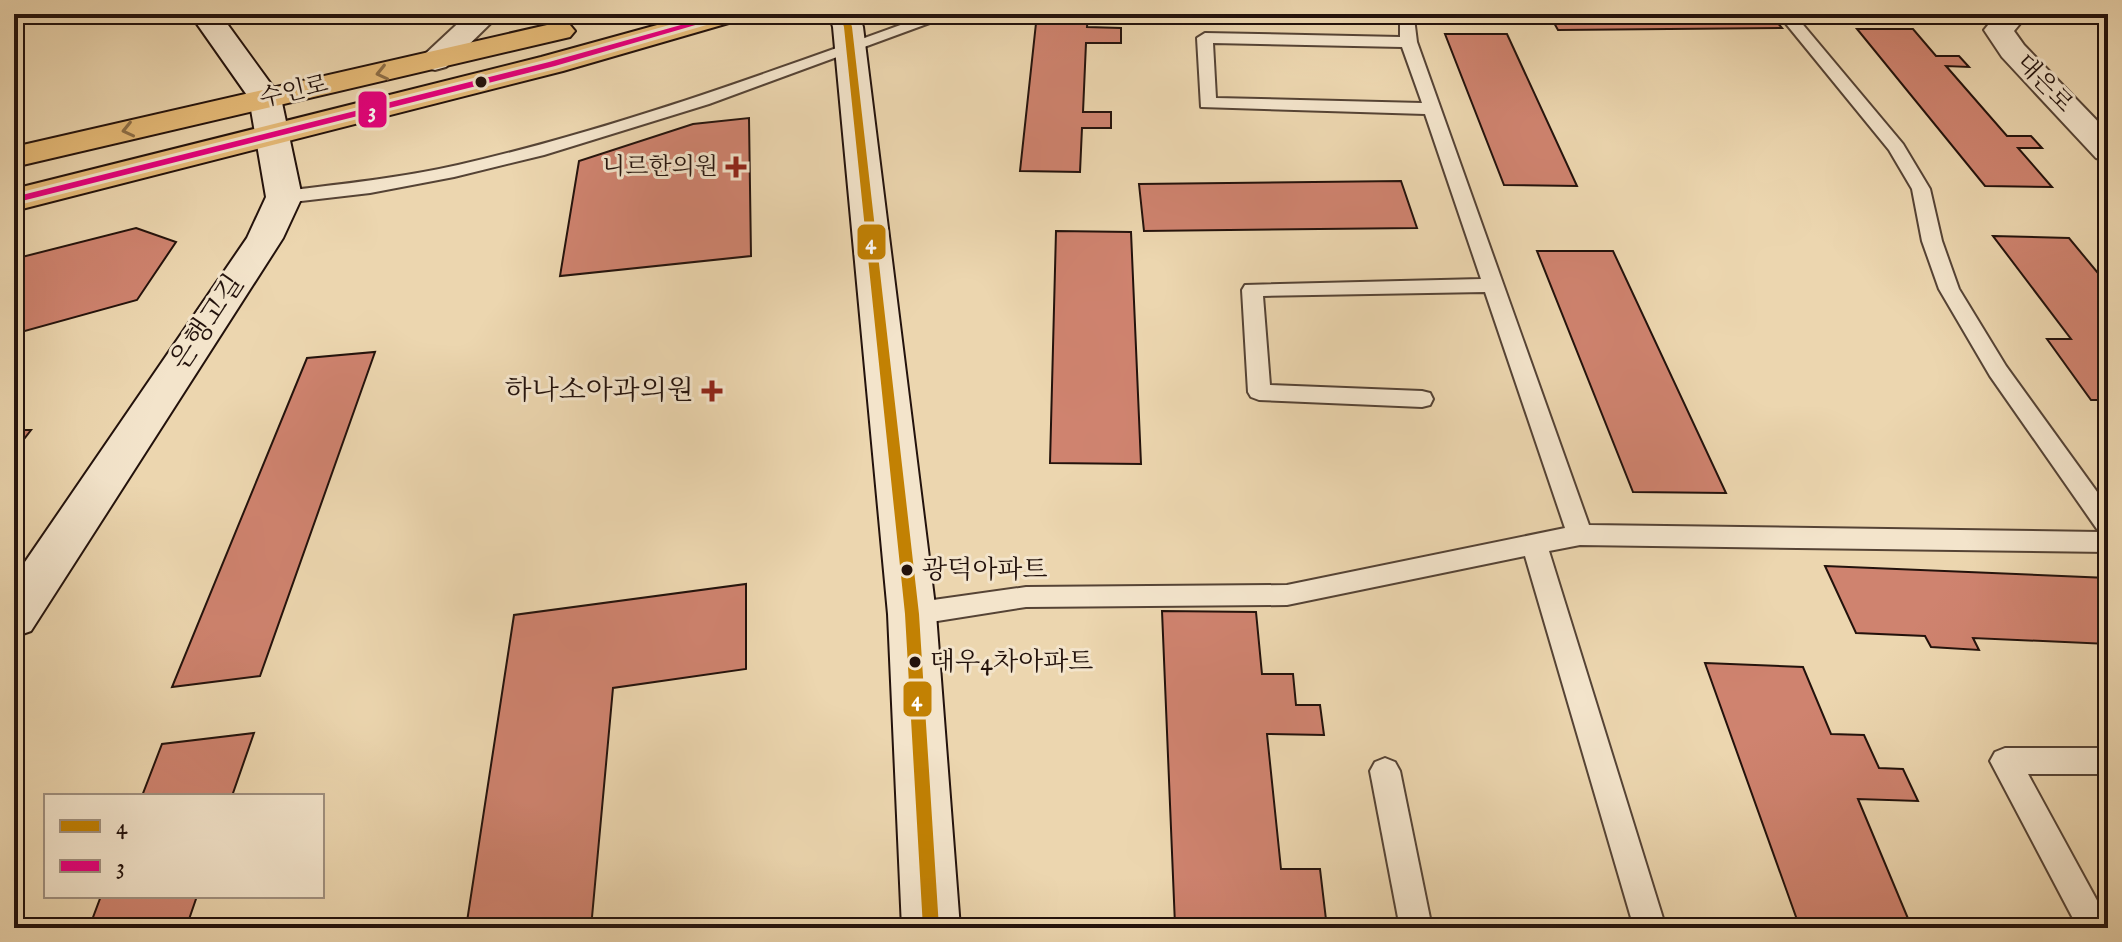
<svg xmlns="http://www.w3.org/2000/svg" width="2122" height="942" viewBox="0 0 2122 942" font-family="'IM FELL English','Noto Serif KR',serif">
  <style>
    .building { fill: #cf836f; stroke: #23120c; stroke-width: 2 }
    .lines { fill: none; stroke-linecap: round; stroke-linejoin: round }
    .lane-casing { stroke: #554335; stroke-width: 4 }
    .street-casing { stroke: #554335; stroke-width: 4 }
    .secondary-casing { stroke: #23120c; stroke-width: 4 }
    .primary-casing { stroke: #23120c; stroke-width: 4 }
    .lane { fill: #f3e4cb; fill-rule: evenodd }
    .street { fill: #f3e4cb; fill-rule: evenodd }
    .secondary { fill: #f3e4cb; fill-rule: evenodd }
    .primary { fill: #e6bb78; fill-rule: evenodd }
    .bus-1-casing { stroke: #f3e4cb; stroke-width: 6 }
    .bus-2-casing { stroke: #f3e4cb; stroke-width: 6 }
    .bus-1 { fill: #c28103; fill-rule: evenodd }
    .bus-2 { fill: #e5007d; fill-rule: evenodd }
    .oneway { stroke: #8e6f47 }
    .bus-dot { fill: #23120c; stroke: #f3e4cb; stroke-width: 3 }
    .poi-dot { fill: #8f2418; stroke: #f3e4cb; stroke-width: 3 }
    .labels { text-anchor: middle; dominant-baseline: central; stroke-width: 6; stroke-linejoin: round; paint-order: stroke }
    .far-street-label { font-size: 24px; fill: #23120c; stroke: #f3e4cb }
    .far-poi-label { font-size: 24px; fill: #23120c; stroke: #f3e4cb; text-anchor: end }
    .bus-label { font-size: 26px; fill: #23120c; stroke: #f3e4cb; text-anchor: start }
    .street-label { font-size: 28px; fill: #23120c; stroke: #f3e4cb }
    .poi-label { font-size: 28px; fill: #23120c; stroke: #f3e4cb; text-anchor: end }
    .line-badge { stroke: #f3e4cb; stroke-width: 3 }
    .badge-label { font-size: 22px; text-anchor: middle; font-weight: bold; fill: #fff }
  </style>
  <rect width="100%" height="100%" fill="#ecd6af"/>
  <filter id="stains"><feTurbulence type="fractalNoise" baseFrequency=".0025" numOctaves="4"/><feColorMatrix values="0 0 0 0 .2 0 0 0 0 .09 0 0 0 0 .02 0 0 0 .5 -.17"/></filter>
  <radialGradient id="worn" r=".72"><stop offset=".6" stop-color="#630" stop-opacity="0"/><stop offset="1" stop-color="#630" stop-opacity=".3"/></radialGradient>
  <g class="building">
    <polygon points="1037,14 1088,14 1087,27 1121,28 1121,43 1086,43 1083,112 1111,112 1111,128 1082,128 1080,172 1020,171"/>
    <polygon points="1549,14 1770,14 1782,28 1558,30"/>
    <polygon points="1857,29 1913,29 1936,56 1959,56 1969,67 1946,66 2007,136 2031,136 2042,148 2018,148 2052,187 1985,186"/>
    <polygon points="1445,34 1507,34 1577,186 1504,185"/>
    <polygon points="749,118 751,256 560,276 579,161 693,124"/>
    <polygon points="1401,181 1417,228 1144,231 1139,184"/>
    <polygon points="136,228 176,242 137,300 14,334 14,259"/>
    <polygon points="1056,231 1131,232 1141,464 1050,463"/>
    <polygon points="1993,236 2069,238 2102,278 2108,278 2108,410 2101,400 2091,400 2047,339 2071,339"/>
    <polygon points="1537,251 1613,251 1726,493 1633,492"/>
    <polygon points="375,352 260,676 172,687 307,358"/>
    <polygon points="14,430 31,430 14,452"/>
    <polygon points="1825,566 2108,578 2108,644 1973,638 1979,650 1931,647 1925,636 1856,633"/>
    <polygon points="746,584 746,669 613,688 591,928 466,928 514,615"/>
    <polygon points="1162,611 1256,612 1262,674 1293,674 1296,705 1320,705 1324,735 1267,734 1281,869 1320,869 1327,928 1143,928 1143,924 1175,925"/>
    <polygon points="1705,663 1803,667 1831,734 1864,735 1879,768 1903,769 1918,801 1858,799 1912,928 1800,928"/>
    <polygon points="254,733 232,796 142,796 162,744"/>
    <polygon points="101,896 197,896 186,928 89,928"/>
  </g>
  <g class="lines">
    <defs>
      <g id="lane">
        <path d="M931 14H954L709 104 544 155 454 177 370 193 284 203 274 197 284 191C342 184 401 178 458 165 620 128 775 70 931 14Z"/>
        <path d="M1400 14H1417L1414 18 1417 42 1589 525 2099 532 1990 376 1939 289 1922 241 1912 189 1889 150 1778 14H1794L1903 144 1930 189 1942 241 1959 289 2006 366 2108 507V552L1580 545 1549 551 1666 928H1634L1525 556 1287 605 1026 607 912 625 903 622 899 614 903 606 912 603 1026 587 1287 585 1565 528 1485 292 1263 296 1270 385 1422 391 1430 393 1433 399 1430 405 1422 407 1259 400 1251 397 1248 392 1242 290 1245 285 1481 279 1425 114 1201 107 1197 38 1205 33 1400 37ZM1213 43 1402 47 1422 103 1216 98Z"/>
        <polygon points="2005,748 2108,748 2108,774 2028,774 2106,917 2108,928 2078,928 1990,761 1995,752"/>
        <polygon points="1385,758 1395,762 1400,771 1432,928 1400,928 1370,771 1375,762"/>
      </g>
      <g id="street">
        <polygon points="468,14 500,14 446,67 435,70 424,67 420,61 424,55"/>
        <polygon points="1997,14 2028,14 2014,31 2024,45 2108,132 2108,161 2096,158 2002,57 1984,30"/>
      </g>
      <g id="secondary">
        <polygon points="190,14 220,14 281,98 302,197 283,238 31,631 14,637 14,578 247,238 266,197 249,98"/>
        <polygon points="829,14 859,14 863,27 936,614 960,928 902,928 888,614 833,27"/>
      </g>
      <g id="primary">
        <polygon points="697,14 744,14 739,20 563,71 14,211 14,189 541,57"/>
        <polygon points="560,22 570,25 575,31 570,37 14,167 14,147"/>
      </g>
    </defs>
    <use href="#lane" class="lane-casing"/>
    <use href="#street" class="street-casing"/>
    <use href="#secondary" class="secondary-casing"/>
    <use href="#primary" class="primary-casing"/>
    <use href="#lane" class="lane"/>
    <use href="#street" class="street"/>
    <use href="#secondary" class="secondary"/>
    <use href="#primary" class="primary"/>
    <defs>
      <polygon id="bus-1" points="840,14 848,14 852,27 919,614 939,928 923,928 905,614 844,27"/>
      <polygon id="bus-2" points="720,14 733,14 555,66 14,203 14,197 549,62"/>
    </defs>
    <use href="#bus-1" class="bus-1-casing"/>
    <use href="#bus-2" class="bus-2-casing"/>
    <use href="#bus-1" class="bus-1"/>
    <use href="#bus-2" class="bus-2"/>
  </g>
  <defs><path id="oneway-chevron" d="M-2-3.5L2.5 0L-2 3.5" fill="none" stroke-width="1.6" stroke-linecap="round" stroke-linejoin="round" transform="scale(2)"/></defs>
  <g class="oneway">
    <use href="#oneway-chevron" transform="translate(382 73) rotate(167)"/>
    <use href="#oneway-chevron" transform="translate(128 130) rotate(167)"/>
  </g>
  <g class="bus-dot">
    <circle cx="481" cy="82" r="7"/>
    <circle cx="907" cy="570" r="7"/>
    <circle cx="915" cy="662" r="7"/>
  </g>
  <g class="poi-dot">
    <path d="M732 155h8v8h8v8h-8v8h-8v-8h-8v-8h8z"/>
    <path d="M708 379h8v8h8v8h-8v8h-8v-8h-8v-8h8z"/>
  </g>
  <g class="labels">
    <g class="far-street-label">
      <text transform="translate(2044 84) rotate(46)">대은로</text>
      <text transform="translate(294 92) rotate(-13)">수인로</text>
    </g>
    <g class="far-poi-label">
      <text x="718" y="167">니르한의원</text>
    </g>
    <g class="bus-label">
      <text x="922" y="570">광덕아파트</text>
      <text x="930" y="662">대우4차아파트</text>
    </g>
    <g class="street-label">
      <text transform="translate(208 323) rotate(-56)">은행고길</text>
    </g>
    <g class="poi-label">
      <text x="694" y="391">하나소아과의원</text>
    </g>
  </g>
  <g class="line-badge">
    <rect x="357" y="90" width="31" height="39" rx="8" fill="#e5007d"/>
    <rect x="856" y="223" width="31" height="38" rx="8" fill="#c28103"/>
    <rect x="902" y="680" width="31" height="38" rx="8" fill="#c28103"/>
  </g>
  <g class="badge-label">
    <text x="372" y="117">3</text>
    <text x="871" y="249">4</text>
    <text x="917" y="706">4</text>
  </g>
  <rect width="2122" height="942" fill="none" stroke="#ecd6af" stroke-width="48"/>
  <rect x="16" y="16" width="2090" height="910" fill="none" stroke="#23120c" stroke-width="4"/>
  <rect x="24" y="24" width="2074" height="894" fill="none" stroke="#23120c" stroke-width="2"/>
  <rect x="44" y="794" width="280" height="104" fill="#f3e4cb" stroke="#a0907f" stroke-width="2"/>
  <rect x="60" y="820" width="40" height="12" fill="#c28103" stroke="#a0907f" stroke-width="2"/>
  <text x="116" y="834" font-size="24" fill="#23120c">4</text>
  <rect x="60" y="860" width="40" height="12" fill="#e5007d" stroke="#a0907f" stroke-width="2"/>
  <text x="116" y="874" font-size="24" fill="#23120c">3</text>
  <rect width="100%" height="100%" filter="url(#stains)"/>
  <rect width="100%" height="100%" fill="url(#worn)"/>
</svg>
